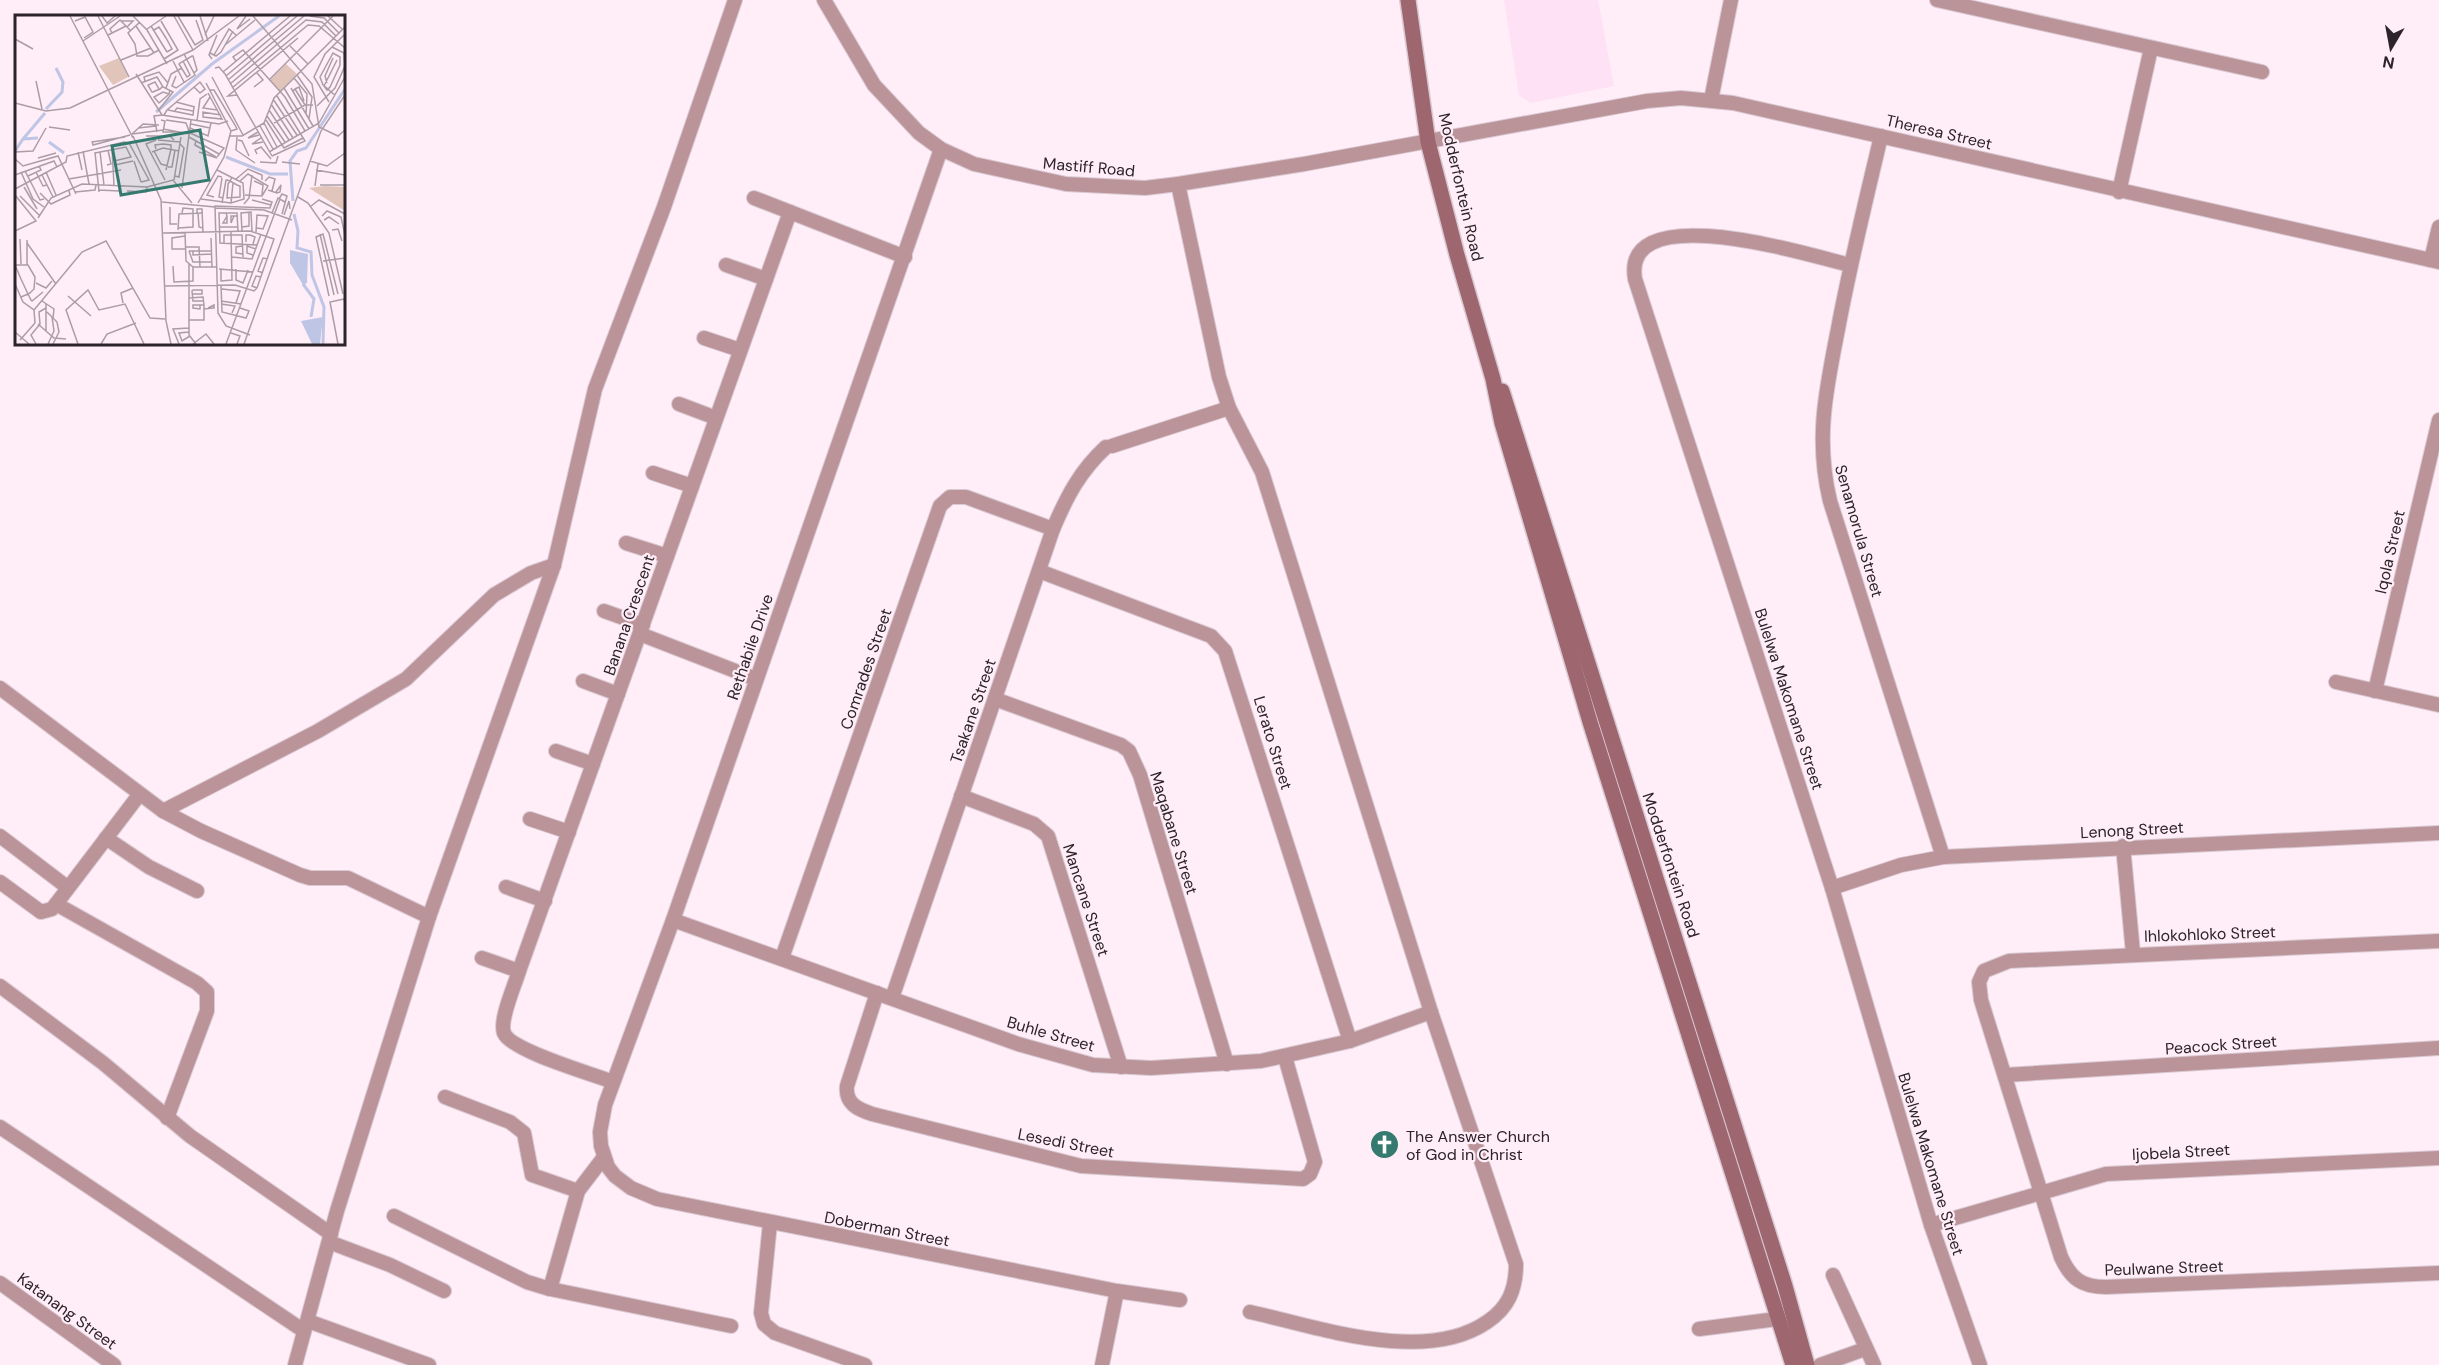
<svg xmlns="http://www.w3.org/2000/svg" width="2439" height="1365" viewBox="0 0 2439 1365" font-family="'DM Sans',sans-serif">
  <style>
    .built { fill: #fee1f4 }
    .lines { fill: none; stroke-linecap: round; stroke-linejoin: round }
    .minor-casing { stroke: #d9c9d3; stroke-width: 16 }
    .secondary-casing { stroke: #d9c9d3; stroke-width: 18 }
    .minor { stroke: #bb9499; stroke-width: 14 }
    .secondary { stroke: #9e676f; stroke-width: 15 }
    .labels { text-anchor: middle; dominant-baseline: central; stroke-width: 4.5; stroke-linejoin: round; paint-order: stroke }
    .street-label { font-size: 16px; fill: #2c2429; stroke: #ffedf8 }
    .poi-label { font-size: 16px; fill: #2c2429; stroke: #ffedf8; text-anchor: start }
    .inset-river { fill: none; stroke: #bfc5e5; stroke-width: 3 }
    .inset-road { fill: none; stroke: #ab9da5; stroke-width: 1.5 }
    .view { fill: #347a6f; fill-opacity: 0.15; stroke: #347a6f; stroke-width: 3 }
    .inset-edge { fill: none; stroke: #2c2429; stroke-width: 3 }
  </style>
  <rect width="100%" height="100%" fill="#ffedf8"/>
  <polygon class="built" points="1504,0 1598,0 1614,86 1530,103 1519,95"/>
  <g class="lines">
    <defs>
      <g id="minor">
        <polyline points="824,0 874,85 919,133 941,149 974,164 1066,184 1145,188 1178,184 1304,164 1647,101 1681,98 1733,103 2439,262"/>
        <polyline points="1937,0 2262,72"/>
        <polyline points="1711,100 1731,0"/>
        <path d="M1881 136C1866 200 1850 264 1838 329 1826 390 1815 439 1830 501L1943 857"/>
        <polyline points="941,149 673,920 605,1105 600,1132 601,1146 608,1167 615,1176 631,1188 657,1199 1117,1291 1180,1300"/>
        <path d="M1178 184 1219 377 1229 408 1262 472 1431 1012 1516 1264C1516 1290 1508 1308 1487 1322 1424 1365 1318 1327 1250 1312"/>
        <polyline points="2119,192 2151,48"/>
        <polyline points="754,198 790,212"/>
        <polyline points="2431,260 2439,227"/>
        <polyline points="726,265 766,279"/>
        <path d="M1850 265C1812 256 1621 196 1635 279L1832 888 1931 1225 1980 1365"/>
        <polyline points="704,338 740,350"/>
        <polyline points="679,404 716,418"/>
        <polyline points="1112,446 1229,408"/>
        <polyline points="653,473 692,486"/>
        <polyline points="626,543 667,556"/>
        <polyline points="1039,571 1211,636 1225,651 1350,1041"/>
        <polyline points="604,611 643,625"/>
        <polyline points="640,634 756,679"/>
        <polyline points="583,681 618,694"/>
        <polyline points="2336,682 2439,705"/>
        <polyline points="0,688 163,811 318,731 406,679 494,595 531,573 554,565"/>
        <polyline points="2375,691 2439,420"/>
        <polyline points="995,699 1121,745 1129,751 1140,775 1227,1064"/>
        <polyline points="556,751 593,764"/>
        <polyline points="139,795 56,904 197,983 207,992 207,1011 167,1118"/>
        <polyline points="961,796 1034,824 1048,836 1121,1067"/>
        <polyline points="163,811 201,831 300,875 310,878 348,878 429,917"/>
        <polyline points="530,819 569,832"/>
        <polyline points="0,836 67,887"/>
        <polyline points="106,838 149,867 197,891"/>
        <polyline points="2123,846 2133,953"/>
        <polyline points="0,882 41,912 52,909 56,904"/>
        <polyline points="506,887 545,901"/>
        <polyline points="1832,888 1901,865 1943,857 2439,833"/>
        <polyline points="673,920 1018,1044 1093,1065 1151,1068 1261,1061 1350,1041 1431,1012"/>
        <path d="M2439 941 2009 961 1984 971 1979 982 1981 1000 2061 1257C2071 1279 2082 1287 2106 1287L2439 1273"/>
        <polyline points="482,958 519,971"/>
        <polyline points="782,958 940,506 950,497 966,497 1053,529"/>
        <polyline points="0,986 103,1063 190,1136 331,1234"/>
        <path d="M877 993 847 1086C845 1103 857 1109 872 1114L1081 1166 1303 1179 1310 1174 1315 1162 1285 1057"/>
        <path d="M892 998 1053 529C1067 496 1080 471 1106 447"/>
        <polyline points="2005,1075 2439,1048"/>
        <path d="M613 1082C593 1074 511 1051 504 1033 499 1020 515 985 519 971L790 212 905 257"/>
        <polyline points="445,1097 510,1122 524,1133 532,1175 578,1191"/>
        <polyline points="0,1127 304,1331"/>
        <polyline points="394,1216 527,1282 550,1289 731,1326"/>
        <polyline points="770,1223 761,1313 764,1324 775,1333 865,1365"/>
        <polyline points="1931,1225 2106,1174 2439,1158"/>
        <polyline points="329,1242 390,1265 444,1291"/>
        <polyline points="1833,1275 1874,1365"/>
        <polyline points="0,1283 114,1365"/>
        <polyline points="550,1289 578,1191 604,1157"/>
        <polyline points="308,1321 429,1365"/>
        <polyline points="1699,1329 1777,1319"/>
        <polyline points="295,1365 337,1211 429,917 554,565 595,389 664,207 735,0"/>
        <polyline points="1102,1365 1117,1291"/>
        <polyline points="1820,1365 1865,1349"/>
      </g>
      <g id="secondary">
        <polyline points="1408,0 1428,142 1457,255 1493,379 1502,423 1590,722 1793,1365"/>
        <polyline points="1502,391 1785,1286 1807,1365"/>
      </g>
    </defs>
    <use href="#minor" class="minor-casing"/>
    <use href="#secondary" class="secondary-casing"/>
    <use href="#minor" class="minor"/>
    <use href="#secondary" class="secondary"/>
  </g>
  <defs>
    <symbol id="church-disc" viewBox="-11 -11 22 22"><circle r="9.5" fill="#347a6f" stroke="#ffedf8"/><path d="M-1.2-6h2.4v3.5h3.3v2.4h-3.3V6h-2.4V-.1h-3.3v-2.4h3.3Z" fill="#fff"/></symbol>
  </defs>
  <g fill-rule="evenodd">
    <use href="#church-disc" x="1368" y="1128" width="33" height="33"/>
  </g>
  <g class="labels">
    <g class="street-label">
      <text transform="translate(1939 132) rotate(13)">Theresa Street</text>
      <text transform="translate(1089 167) rotate(5)">Mastiff Road</text>
      <text transform="translate(1461 187) rotate(77)">Modderfontein Road</text>
      <text transform="translate(1859 531) rotate(74)">Senamorula Street</text>
      <text transform="translate(2390 552) rotate(-77)">Iqola Street</text>
      <text transform="translate(629 615) rotate(-71)">Banana Crescent</text>
      <text transform="translate(750 647) rotate(-71)">Rethabile Drive</text>
      <text transform="translate(866 669) rotate(-71)">Comrades Street</text>
      <text transform="translate(1789 699) rotate(72)">Bulelwa Makomane Street</text>
      <text transform="translate(973 711) rotate(-71)">Tsakane Street</text>
      <text transform="translate(1273 743) rotate(73)">Lerato Street</text>
      <text transform="translate(2132 830) rotate(-3)">Lenong Street</text>
      <text transform="translate(1174 833) rotate(73)">Maqabane Street</text>
      <text transform="translate(1671 865) rotate(72)">Modderfontein Road</text>
      <text transform="translate(1086 900) rotate(72)">Mancane Street</text>
      <text transform="translate(2210 934) rotate(-2)">Ihlokohloko Street</text>
      <text transform="translate(1051 1034) rotate(16)">Buhle Street</text>
      <text transform="translate(2221 1045) rotate(-4)">Peacock Street</text>
      <text transform="translate(1066 1143) rotate(11)">Lesedi Street</text>
      <text transform="translate(2181 1152) rotate(-3)">Ijobela Street</text>
      <text transform="translate(1931 1164) rotate(73)">Bulelwa Makomane Street</text>
      <text transform="translate(887 1229) rotate(11)">Doberman Street</text>
      <text transform="translate(2164 1268) rotate(-2)">Peulwane Street</text>
      <text transform="translate(67 1311) rotate(36)">Katanang Street</text>
    </g>
    <g class="poi-label">
      <text x="1406" y="1136">The Answer Church<tspan x="1406" dy="18">of God in Christ</tspan></text>
    </g>
  </g>
  <g transform="translate(15 15)">
    <rect width="330" height="330" fill="#ffedf8"/>
    <path d="M104 43 113 62 98 70 84 51ZM271 49 282 59 265 76 255 65ZM310 171 330 172V196L294 173Z" fill="#e1c5bb"/>
    <path d="M275 235 293 239 292 268 288 270 275 248ZM308 302 305 329H297L286 306Z" fill="#bfc5e5"/>
    <path class="inset-river" d="M31 94 47 77 48 67 41 53M141 97 197 49 264 1M8 124 30 98M34 127 49 138M0 136 8 124 23 123M211 142 255 159H273M278 186 275 146 282 136 291 133 330 74M279 199 283 216 282 233 296 237 297 260 309 292 308 329M288 269 299 284 296 302"/>
    <path class="inset-road" d="M55 1 118 123M83 1 114 62M87 1 92 8 100 1M118 1 132 15 152 49M159 1 178 35M163 1 180 30 188 25 181 5M185 1 193 26M231 1 222 14 235 4M238 1 297 69 304 112 323 121 330 115M295 1 309 3 324 18M313 1 327 14M60 6 70 2 78 17 69 23M106 6H118L112 12M146 6 163 35 149 44M125 7 113 18 120 29 122 41H133L144 35M121 11 139 38M136 11 152 37M132 14 151 1M139 15 144 12 151 23 157 34 152 37M97 18 95 14 105 5 115 15M93 20 111 11M190 20 199 1M0 24 18 34M68 26 105 1M210 30 240 5M275 31 293 49M195 38 201 41 206 37 218 16M199 40 214 14 221 20M197 44 194 40 202 20M106 45 136 33M158 46 169 67M168 46 175 60 172 62 164 49 165 48 177 41H178L182 55 179 58M221 46 218 42 228 35 270 82 290 116M200 53 204 52 210 59 257 141M208 57 275 1M121 59 147 100 204 109 213 106M282 60 297 82 294 104M161 61 157 71 161 73 180 60 169 39M211 61 282 1M197 62 228 120M279 63 292 79 291 100M213 65 289 1M254 65 318 1M21 66 27 94M130 66 129 62 144 57 153 68M126 68 142 62 148 72 158 77 143 96M312 68 310 61 318 43M215 69 291 5 307 7 321 21M309 71 312 75 315 72 316 70 325 50V42L318 38 305 62 308 70 313 74 316 77 320 80M309 71 322 45M239 72 248 65 242 58M151 73 156 59 167 53M217 73 293 10 304 11 330 33M269 73 294 114M276 73 298 111M144 74 140 67 133 70 137 77H138L140 76 145 74 148 71M280 74 284 72 289 86M195 75H199L220 110 222 114 216 116M278 76 280 74 290 90M154 79 148 77 139 82 144 88 153 80 154 79 155 75M222 80 213 81 283 23M195 82 188 93 202 95M258 84 282 120M161 87 180 92M314 87 299 62 310 39 330 19M0 88 31 96 55 93 178 35 224 1M256 89 278 123M302 91 320 73 330 51 329 38 317 32M153 95 178 100 179 92M254 95 274 125M159 97 162 93 178 96M187 97 206 100M188 97V102L207 104 193 78M149 100 152 95 185 67 190 74 185 78 179 72M252 101 270 127M146 105 150 106 148 117H166M151 105 171 108 174 116M251 105 269 133 288 123M182 106 185 84 192 79M249 108 262 132M259 108 290 90H298M176 109 195 113M245 111 258 134M34 112 55 115M123 113 141 111M175 113 193 121 196 108M148 114 175 119M142 117 139 101 147 100M243 117 233 123 244 120M175 118 209 133 202 142M117 119 128 109 144 110M117 119 148 115M118 121 146 185 151 306 156 329M131 121H155L159 125M215 121H227L249 108 259 83 330 12M174 122 204 139M222 122 221 135 240 148M246 123 237 129 248 127M141 125 131 129 150 165M143 125 165 127M181 125 180 130 201 142M223 125 227 126 234 141M77 126 78 130 115 120M77 127 110 122M97 134 99 170M141 134 140 130 148 129 156 130V134M68 136 74 169M139 136 146 149 153 151M0 137 18 136 31 113M63 137 67 155M80 137 84 177M85 137 89 170M137 137 148 133 164 136M184 137 202 143M254 137 304 108 330 62M80 138 111 132 116 142 99 146M242 139 240 135 246 132 256 144M257 141 290 126 262 81M23 143 41 138M0 144 8 151 43 141 61 179M119 146 126 167M295 146 312 151 330 138M245 147 261 148 263 141M267 147 285 149M92 150 96 149 93 135M100 150 118 146M153 152H157L160 135M151 155 156 134M301 155 330 160M10 156 25 185 29 184M6 157 18 184 29 192M21 157 28 171 32 170M31 157 41 180M0 160 39 146 42 152M27 160 38 182M13 161 26 155 24 151M160 161 164 162 169 133 165 129M207 163 204 182 208 183M54 164 106 155M221 164 233 154 247 160V165M159 165 166 122M225 166 233 159 253 171 247 181 230 180M239 166 248 170 247 180M250 166 254 162 260 164 257 176M305 170H330M300 171 303 149M9 172 22 194M167 173 176 105M0 174 51 147 52 141 109 127 114 128 134 165 126 167M84 175 104 176 105 171M253 175 262 178 265 177 266 170 261 177M112 176 131 177 132 172M60 177 80 175 81 170M25 178 36 189 55 180 54 175M0 180 21 206 0 216M5 181 25 201M199 182 192 180 203 161 207 162M283 182 293 188 314 218 328 279M186 184 216 188 229 184 228 168 202 155M264 184 267 179 272 181 267 199M237 185 256 190M147 187 200 192M183 188 209 142 216 116 191 68M207 188 211 165H212L215 166 222 170 225 171V182L212 183 213 170V169L215 166 217 162M216 188 218 168M229 189 234 183 237 160M296 191 304 185 330 199M155 192V209H162M200 193 249 195 277 205M182 198V194H187L188 217M183 198 184 212 188 213M211 198 212 201V208H208L212 201M257 198 263 183 270 187M269 200 274 186 275 194M219 201 216 208V201H223M307 201 312 196 326 202 330 220M23 203 36 183 67 169 132 172 158 165 177 188M309 205 314 202 324 209M204 212H223M227 212 234 211V197M163 213 178 212V194L168 193 167 198M163 215 164 199 188 198M317 215 323 214 327 226M223 216 222 198H204L205 228 242 230M227 216 226 198 236 197 237 216M170 217 171 246 178 252H201M241 217 242 200 253 201 248 214 242 213M148 218 235 216 259 224 242 273M305 219 319 280M170 221 157 223V234H170M196 223 197 252M5 224 6 249M12 225V250M231 227V220H235L240 222 238 229M12 228 41 269M209 228V220H227L228 242M227 231 221 232V238L228 239M170 232H184L185 252M174 236 178 247H196M174 236H196M178 236V240L196 239M238 240 232 238V231L241 234M217 242 237 244 246 219M308 246 330 243M174 249V320L181 329M158 251 159 267 178 266V252M204 254 238 257M206 254V266L217 265 216 216M221 254V265L228 268 233 255M248 258 243 256 248 243 253 244M21 268 31 273 37 266M0 269 8 287 19 295 20 308M206 270 207 297 231 303 234 296 225 293M150 271 220 270 239 276 242 273M242 273 237 271 241 261 246 262M207 274 225 276 221 288M177 279H187V275H178L177 276 178 286H189M53 281 76 301M314 281 301 222 308 219 323 279M6 282 13 279 15 278 19 274 20 262 13 250H0L6 264 13 279 16 285 17 286 28 277M174 283 188 282 189 290V305H174M27 286 39 294 38 303M206 286 226 289M108 288 106 278 118 273M206 289 220 291 217 298M185 290V294L178 293V290H189M189 294 198 293H199V290L193 293M19 295 67 237 91 226 135 303 150 304M32 297 42 307 44 317 38 329M23 309 39 323 51 324M31 316V289M0 317 14 329M174 317 164 318 167 326 175 321M216 318 225 321 222 329M235 320 211 311 203 298 200 191 255 193 257 187 247 184M5 325 20 308M21 329 16 320 25 309 24 297 31 293M33 329 39 316 37 302M63 329 51 295 73 275 84 295 110 289 129 329M86 329 92 319 121 308M164 329 158 314 174 313M178 329 191 319 199 329M211 329 265 184M229 329 306 116 330 80M323 329 315 287 329 284 330 288"/>
    <path class="view" d="M185 115 194 165 106 180 97 131Z"/>
    <rect width="330" height="330" class="inset-edge"/>
  </g>
  <g transform="translate(2391 48) rotate(190)" stroke="#ffedf8" stroke-width="4.5" paint-order="stroke">
  <path d="M0-4.5L10 22L0 15L-10 22Z" fill="#2c2429"/>
  <text y="-9" font-size="16" font-weight="bold" text-anchor="middle" fill="#2c2429">N</text>
  </g>
</svg>
